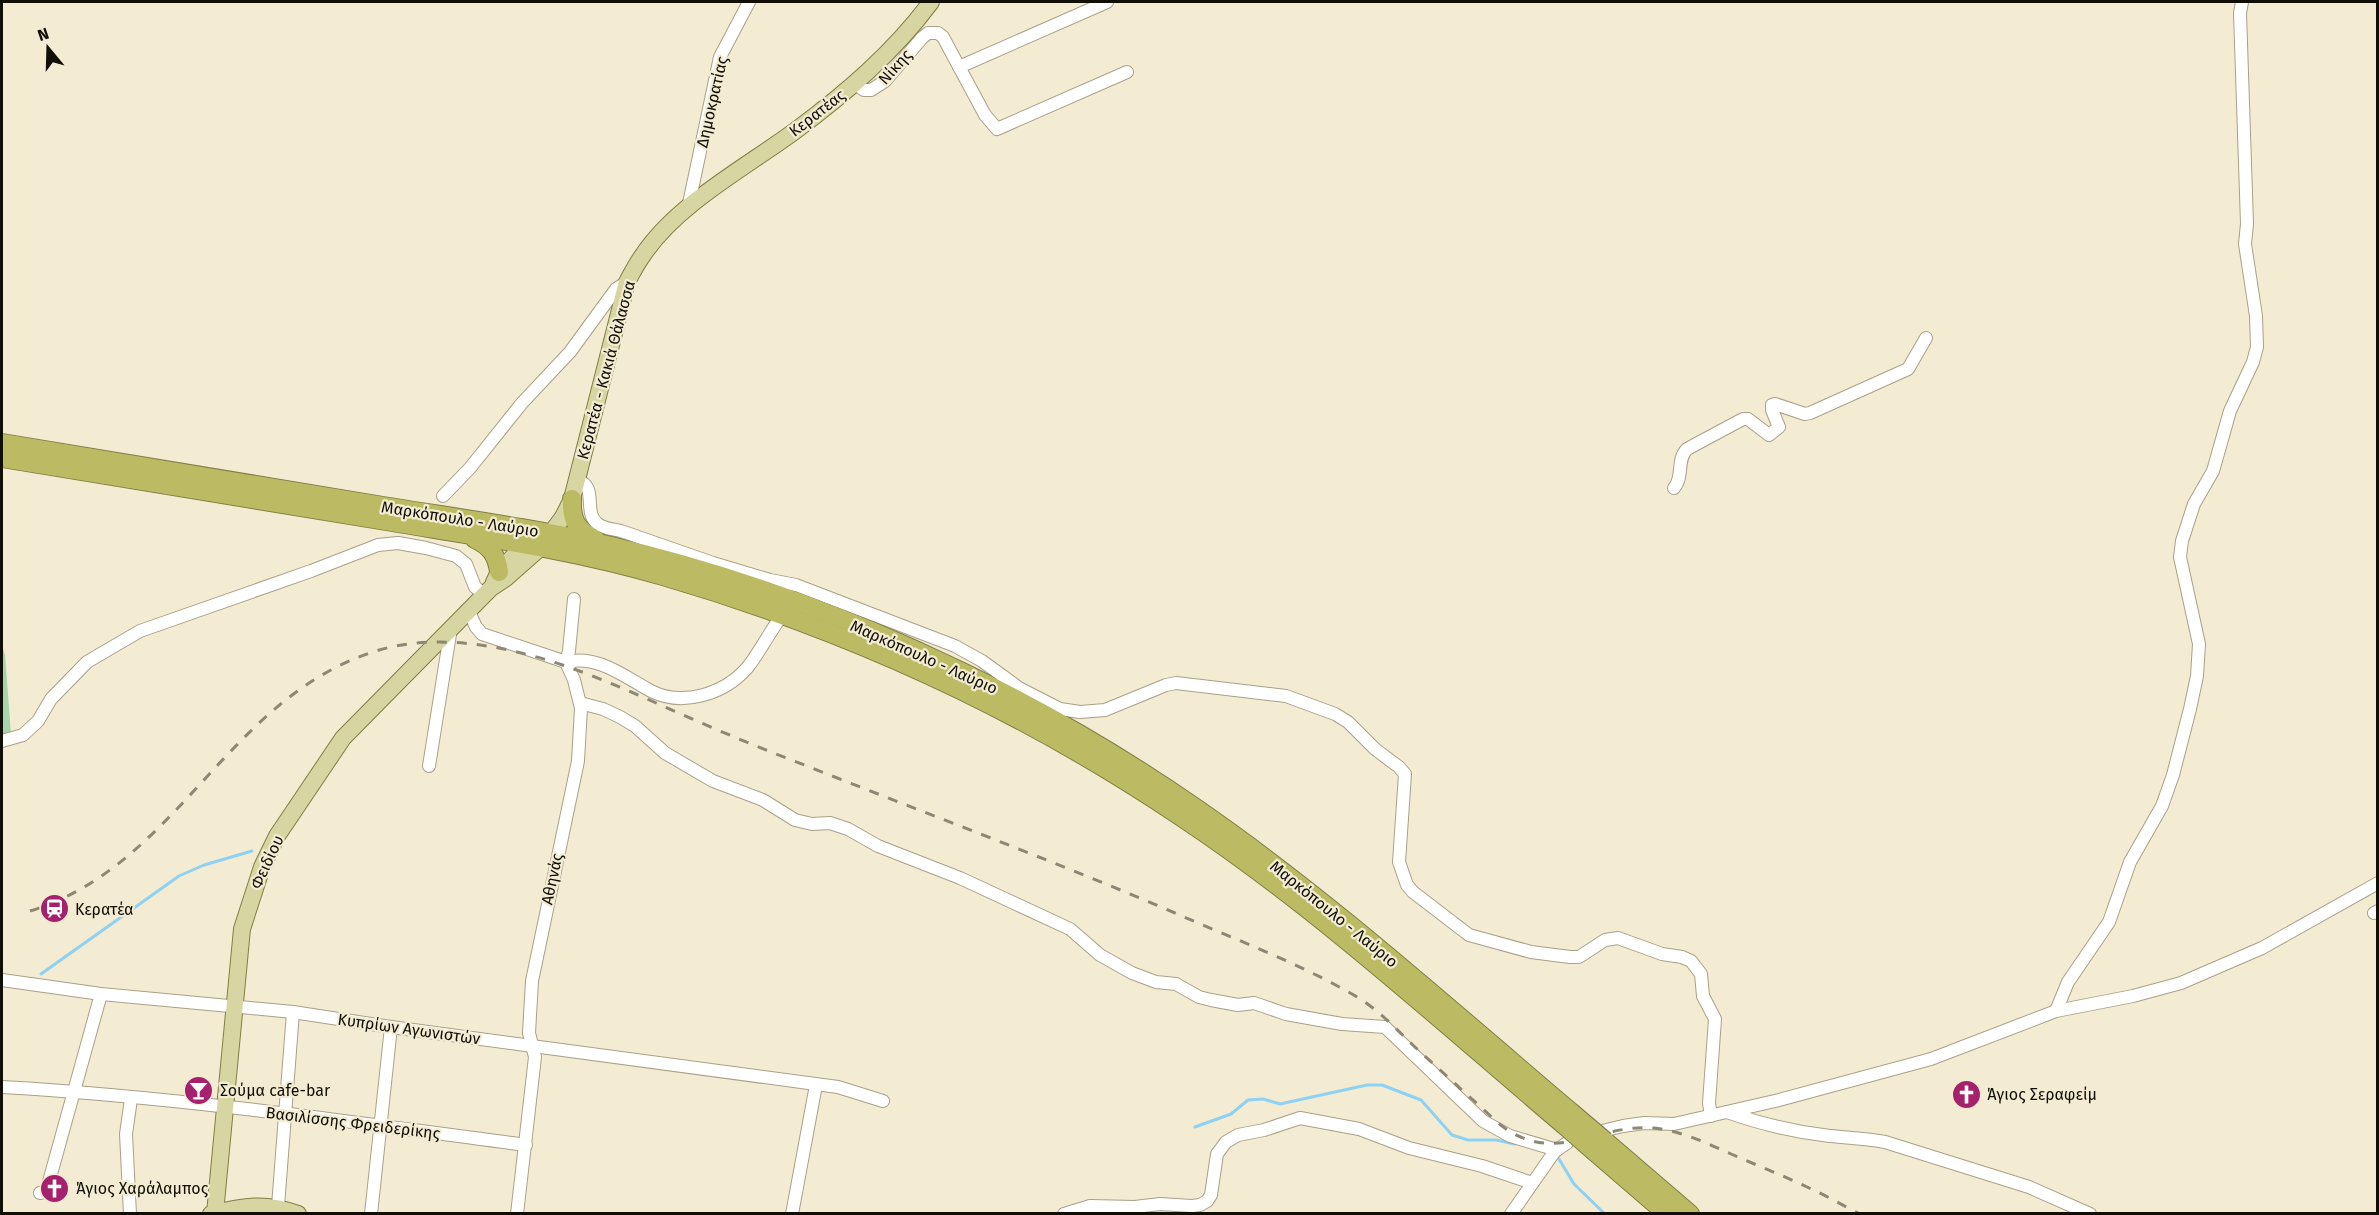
<svg xmlns="http://www.w3.org/2000/svg" width="2379" height="1215" viewBox="0 0 2379 1215" font-family="'Fira Sans',sans-serif">
  <style>
    .green { fill: #a7d5aa }
    .lines { fill: none; stroke-linecap: round; stroke-linejoin: round }
    .stream { stroke: #8fd1f2; stroke-width: 3 }
    .minor-casing { stroke: #a8a088; stroke-width: 14 }
    .major-casing { stroke: #807e43; stroke-width: 18 }
    .highway-casing { stroke: #807e43; stroke-width: 20 }
    .minor { stroke: #fff; stroke-width: 12 }
    .major { stroke: #d7d6a2; stroke-width: 16 }
    .highway { stroke: #bcbb64; stroke-width: 18 }
    .rail { stroke: #8d8775; stroke-width: 3; stroke-dasharray: 10 10; stroke-linecap: butt }
    .highway-bridge-casing { stroke: #807e43; stroke-width: 20; stroke-linecap: butt }
    .highway-bridge { stroke: #bcbb64; stroke-width: 18 }
    .labels { text-anchor: middle; dominant-baseline: central; stroke-width: 4.5; stroke-linejoin: round; paint-order: stroke }
    .street-label { font-size: 16px; fill: #110e06; stroke: #f4ecd2 }
    .poi-label { font-size: 16px; fill: #110e06; stroke: #f4ecd2; text-anchor: start }
  </style>
  <rect width="100%" height="100%" fill="#f4ecd2"/>
  <polygon class="green" points="2,645 5,655 11,734 2,735"/>
  <g class="lines">
    <g class="stream">
      <polyline points="41,974 179,876 204,865 252,851"/>
      <polyline points="1195,1127 1231,1114 1248,1100 1263,1099 1280,1104 1367,1085 1382,1085 1421,1100 1452,1135 1468,1140 1496,1140 1515,1144"/>
      <polyline points="1559,1159 1574,1184 1605,1214"/>
    </g>
    <defs>
      <g id="minor">
        <polyline points="959,67 1107,2"/>
        <polyline points="854,83 864,90 871,90 885,81 922,38 928,33 938,33 943,37 985,115 997,129 1127,72"/>
        <polyline points="688,208 720,57 749,2"/>
        <path d="M577 481C599 485 582 513 598 524 604 529 613 529 621 531L713 563 770 580 796 585 955 646 982 661 1019 688 1060 709 1080 712 1105 710 1166 685 1176 683 1286 696 1335 714 1348 722 1375 749 1399 767 1405 774 1399 862 1407 885 1413 892 1469 935 1531 952 1570 957H1579L1605 940 1618 938 1662 954 1682 957 1691 961 1701 974 1703 996 1715 1019 1709 1103 1711 1116"/>
        <path d="M1674 488C1684 477 1676 460 1687 449L1743 419H1748L1769 435 1779 427 1772 410V405L1775 404 1805 414 1810 413 1908 369 1926 338"/>
        <polyline points="443,496 470,468 522,403 570,352 616,289 627,282"/>
        <polyline points="468,610 476,627 482,634 566,662 574,680 581,708 578,761 532,981 529,1033 535,1057 517,1214"/>
        <path d="M566 662C597 654 625 677 651 691 683 707 724 694 747 668 760 652 770 631 783 614"/>
        <polyline points="566,662 569,651 574,599"/>
        <polyline points="580,703 603,709 620,717 635,726 665,753 713,781 763,800 795,820 812,824 830,823 848,829 878,846 960,878 1070,929 1100,955 1132,973 1156,982 1176,984 1199,997 1211,1000 1238,1005 1254,1003 1286,1014 1342,1024 1385,1027 1483,1121 1510,1136 1557,1150"/>
        <polyline points="2,741 23,735 38,721 51,699 87,662 140,631 311,571 378,545 398,543 426,548 456,556 466,564 475,587 484,594"/>
        <polyline points="429,766 451,628"/>
        <polyline points="2374,913 2378,911"/>
        <polyline points="2,980 101,994 293,1012 391,1027 838,1087 883,1101"/>
        <polyline points="2056,1011 2068,982 2109,922 2130,862 2162,806 2173,775 2190,709 2197,676 2199,644 2180,557 2182,541 2194,504 2213,471 2230,411 2253,362 2257,347 2256,316 2245,244 2247,224 2240,13 2242,2"/>
        <path d="M2 1087C177 1097 352 1122 526 1145"/>
        <path d="M1727 1112C1758 1123 1790 1131 1823 1135 1844 1138 1864 1138 1885 1142L2029 1187 2090 1214"/>
        <polyline points="1598,1132 1623,1126 1644,1123 1674,1124 1779,1100 1931,1059 2056,1011 2133,996 2181,983 2262,948 2378,883"/>
        <polyline points="40,1193 46,1191 48,1185 101,994"/>
        <polyline points="278,1206 293,1012"/>
        <polyline points="130,1214 126,1134 131,1099"/>
        <polyline points="371,1214 391,1027"/>
        <polyline points="792,1214 816,1085"/>
        <polyline points="1064,1214 1090,1206 1135,1207 1160,1204 1192,1206 1200,1205 1207,1201 1211,1195 1217,1154 1226,1142 1238,1135 1264,1130 1300,1118 1359,1129 1409,1148 1482,1166 1532,1183"/>
        <polyline points="1511,1214 1555,1151 1567,1143"/>
      </g>
      <g id="major">
        <polyline points="494,582 499,572 531,537"/>
        <path d="M215 1213 242 929 262 867 277 836 343 738 491 588 506 578 540 548 563 517 572 499 627 282C632 273 637 263 643 255 677 204 746 167 795 131 846 93 893 53 931 2"/>
        <path d="M211 1214C243 1206 266 1202 298 1214"/>
      </g>
      <g id="highway">
        <path d="M2 443C129 464 256 485 383 506 457 518 533 528 607 545 812 592 1025 689 1197 809 1329 900 1449 1009 1572 1113"/>
        <path d="M2 458C128 479 254 500 380 520 475 536 571 549 663 576 848 630 1023 710 1183 818 1318 908 1439 1019 1563 1124"/>
        <path d="M572 499C571 521 577 530 596 540"/>
        <path d="M475 539C490 546 497 555 499 572"/>
        <polyline points="1605,1141 1690,1214"/>
        <polyline points="1595,1152 1667,1214"/>
      </g>
    </defs>
    <use href="#minor" class="minor-casing"/>
    <use href="#major" class="major-casing"/>
    <use href="#highway" class="highway-casing"/>
    <use href="#minor" class="minor"/>
    <use href="#major" class="major"/>
    <use href="#highway" class="highway"/>
    <path class="rail" d="M30 911C179 865 226 698 376 651 420 637 472 641 517 652 574 665 629 691 683 715 724 733 765 750 807 766 930 815 1054 861 1175 913 1234 939 1296 962 1352 994 1376 1007 1396 1029 1416 1048 1443 1073 1470 1097 1497 1122 1553 1169 1595 1123 1654 1128 1681 1131 1707 1143 1731 1154 1756 1165 1782 1175 1807 1187 1825 1195 1842 1205 1860 1214"/>
    <defs>
      <g id="highway-bridge">
        <polyline points="1572,1113 1605,1141"/>
        <polyline points="1563,1124 1595,1152"/>
      </g>
    </defs>
    <use href="#highway-bridge" class="highway-bridge-casing"/>
    <use href="#highway-bridge" class="highway-bridge"/>
  </g>
  <defs>
    <symbol id="station-disc" viewBox="-11 -11 22 22"><circle r="9.5" fill="#a5216e" stroke="#f4ecd2"/><path d="M-3-6H3Q5-6 5-4V2Q5 4 3 4L4.5 6H3L1.5 4h-3L-3 6H-4.5L-3 4Q-5 4-5 2V-4Q-5-6-3-6ZM-3.5-4v3h7v-3ZM-3.5 1v1.5H-2V1ZM2 1v1.5H3.5V1Z" fill="#fff"/></symbol>
    <symbol id="bar-disc" viewBox="-11 -11 22 22"><circle r="9.5" fill="#a5216e" stroke="#f4ecd2"/><path d="M-6-5H6L.8 .8V4.5H3.5V6h-7V4.5H-.8V.8Z" fill="#fff"/></symbol>
    <symbol id="church-disc" viewBox="-11 -11 22 22"><circle r="9.5" fill="#a5216e" stroke="#f4ecd2"/><path d="M-1.2-6h2.4v3.5h3.3v2.4h-3.3V6h-2.4V-.1h-3.3v-2.4h3.3Z" fill="#fff"/></symbol>
  </defs>
  <g fill-rule="evenodd">
    <use href="#station-disc" x="38" y="892" width="33" height="33"/>
    <use href="#bar-disc" x="182" y="1074" width="33" height="33"/>
    <use href="#church-disc" x="1950" y="1078" width="33" height="33"/>
    <use href="#church-disc" x="38" y="1172" width="33" height="33"/>
  </g>
  <g class="labels">
    <g class="street-label">
      <text transform="translate(895 67) rotate(-48)">Νίκης</text>
      <text transform="translate(712 102) rotate(-77)">Δημοκρατίας</text>
      <text transform="translate(817 113) rotate(-38)">Κερατέας</text>
      <text transform="translate(606 370) rotate(-75)">Κερατέα - Κακιά Θάλασσα</text>
      <text transform="translate(460 519) rotate(9)">Μαρκόπουλο - Λαύριο</text>
      <text transform="translate(924 657) rotate(24)">Μαρκόπουλο - Λαύριο</text>
      <text transform="translate(267 862) rotate(-65)">Φειδίου</text>
      <text transform="translate(552 879) rotate(-78)">Αθηνάς</text>
      <text transform="translate(1334 914) rotate(39)">Μαρκόπουλο - Λαύριο</text>
      <text transform="translate(409 1029) rotate(8)">Κυπρίων Αγωνιστών</text>
      <text transform="translate(353 1123) rotate(7)">Βασιλίσσης Φρειδερίκης</text>
    </g>
    <g class="poi-label">
      <text x="75" y="909">Κερατέα</text>
      <text x="220" y="1090">Σούμα cafe-bar</text>
      <text x="1987" y="1094">Άγιος Σεραφείμ</text>
      <text x="76" y="1188">Άγιος Χαράλαμπος</text>
    </g>
  </g>
  <rect width="2379" height="1215" fill="none" stroke="#110e06" stroke-width="6"/>
  <g transform="translate(48 48) rotate(341)" stroke="#f4ecd2" stroke-width="4.5" paint-order="stroke">
  <path d="M0-4.5L10 22L0 15L-10 22Z" fill="#110e06"/>
  <text y="-9" font-size="16" font-weight="bold" text-anchor="middle" fill="#110e06">N</text>
  </g>
</svg>
